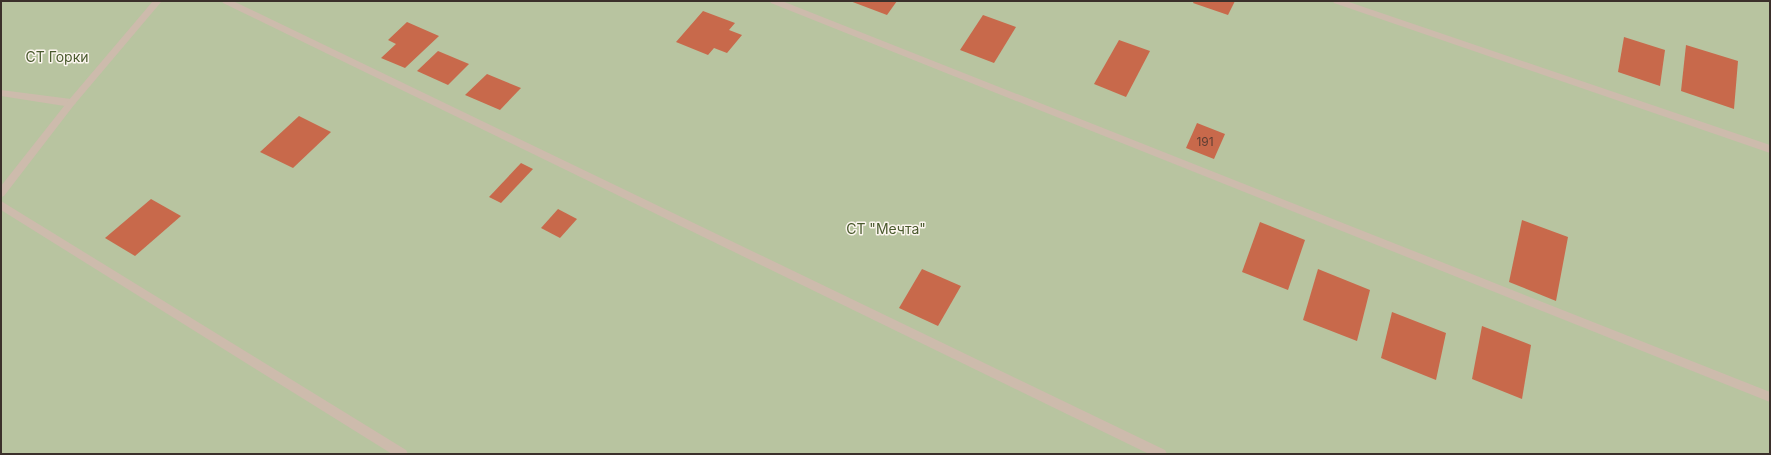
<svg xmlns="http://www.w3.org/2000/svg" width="1771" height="455" viewBox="0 0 1771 455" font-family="Inter,sans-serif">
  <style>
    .green { fill: #b8c4a0 }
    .building { fill: #c8694b }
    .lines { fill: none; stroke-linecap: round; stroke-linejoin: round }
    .lane { fill: #cdbbac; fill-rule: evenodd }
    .street { fill: #cdbbac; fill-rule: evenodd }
    .labels { text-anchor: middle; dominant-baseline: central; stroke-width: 3; stroke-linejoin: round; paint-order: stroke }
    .number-label { font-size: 12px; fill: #5e3e33 }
    .park-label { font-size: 14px; fill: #4a5a2e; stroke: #fbf5ee }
  </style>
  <rect width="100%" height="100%" fill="#f4ebe1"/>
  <rect class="green" x="1" y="1" width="1769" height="453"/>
  <g class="building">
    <polygon points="850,1 897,1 887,15"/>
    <polygon points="1194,1 1235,1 1228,15 1193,3"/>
    <polygon points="703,11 735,23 729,30 742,35 727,53 714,48 708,55 676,42"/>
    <polygon points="983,15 1016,27 994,63 960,50"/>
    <polygon points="407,22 439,36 405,68 381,58 396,44 388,40"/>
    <polygon points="1624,37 1665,50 1660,86 1618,72"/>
    <polygon points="1119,40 1150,51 1126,97 1094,84"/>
    <polygon points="1686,45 1738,61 1734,109 1681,91"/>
    <polygon points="438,51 469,64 448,85 417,71"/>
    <polygon points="487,74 521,88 500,110 465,95"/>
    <polygon points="299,116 331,132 293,168 260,152"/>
    <polygon points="1197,123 1225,134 1214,159 1186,148"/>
    <polygon points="521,163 533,169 501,203 489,197"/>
    <polygon points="151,199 181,216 135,256 105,238"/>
    <polygon points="558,209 577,219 560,238 541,228"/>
    <polygon points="1522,220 1568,237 1556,301 1509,282"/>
    <polygon points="1260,222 1305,240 1288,290 1242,272"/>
    <polygon points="922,269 961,286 938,326 899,308"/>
    <polygon points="1318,269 1370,290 1357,341 1303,320"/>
    <polygon points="1392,312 1446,333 1436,380 1381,358"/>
    <polygon points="1482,326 1531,345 1522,399 1472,379"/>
  </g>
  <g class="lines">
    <g class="lane">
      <polygon points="222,1 233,1 1165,450 1167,454 1149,454 223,3"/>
      <polygon points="770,1 782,1 1770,392 1770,402 771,3"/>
      <polygon points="1333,1 1346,1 1770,145 1770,153 1334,3"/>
      <polygon points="1,90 71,99 76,103 71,107 1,96"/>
      <polygon points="1,201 406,450 408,454 392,454 1,210"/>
    </g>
    <polygon class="street" points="153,1 162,1 74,105 4,196 1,197 1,186 68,101"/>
  </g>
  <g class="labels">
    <g class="number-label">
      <text x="1205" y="141">191</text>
    </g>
    <g class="park-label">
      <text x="57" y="56">СТ Горки</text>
      <text x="886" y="228">СТ "Мечта"</text>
    </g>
  </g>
  <rect width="1771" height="455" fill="none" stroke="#3b302b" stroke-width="4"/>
</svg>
